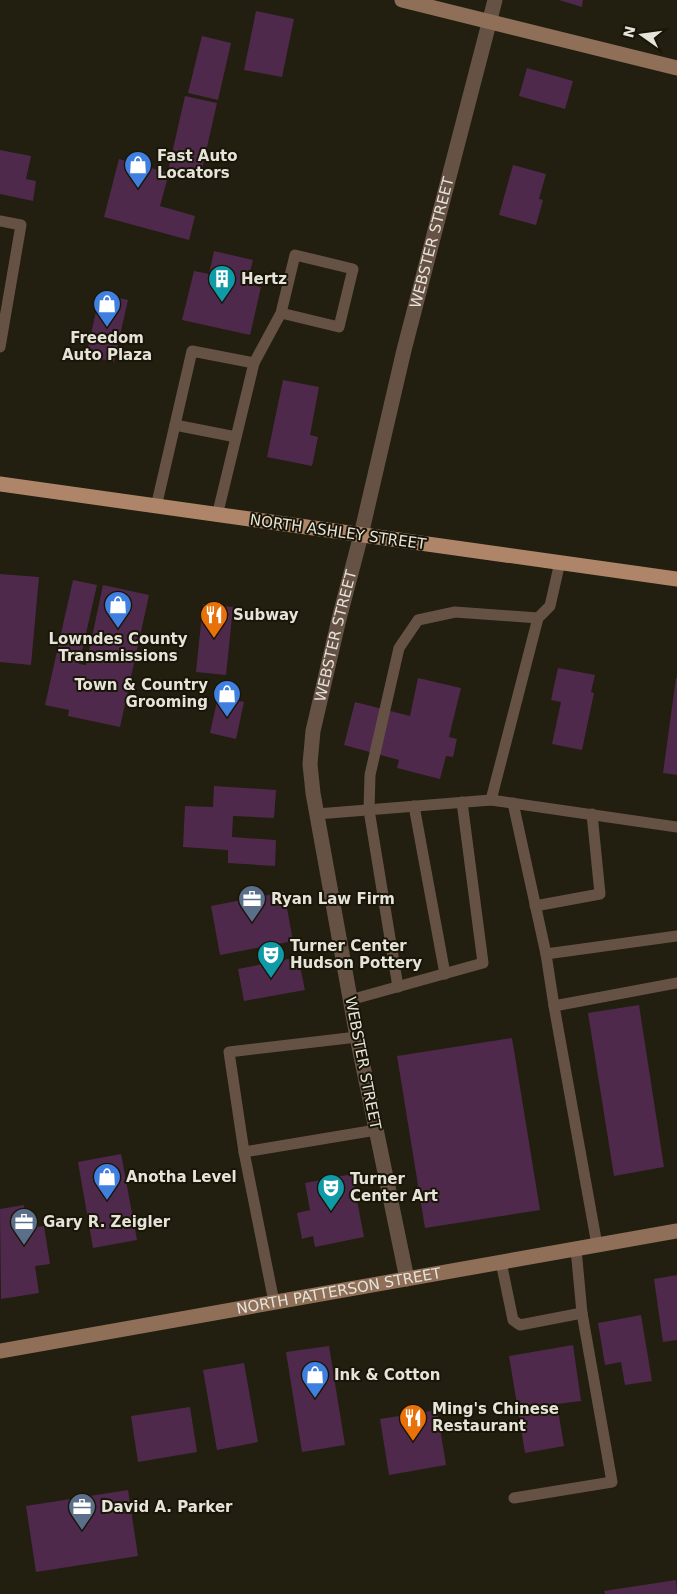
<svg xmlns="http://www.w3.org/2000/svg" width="677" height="1594" viewBox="0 0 677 1594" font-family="'DejaVu Sans',sans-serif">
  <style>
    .building { fill: #4f294b }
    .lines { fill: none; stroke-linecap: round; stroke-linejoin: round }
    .lane { stroke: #665244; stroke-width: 11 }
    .street { stroke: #665244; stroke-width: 15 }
    .secondary { stroke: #8f6f58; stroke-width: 15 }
    .primary { stroke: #ae8568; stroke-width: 15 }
    .labels { text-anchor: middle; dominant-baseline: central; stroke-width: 4; stroke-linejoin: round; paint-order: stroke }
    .poi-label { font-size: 15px; font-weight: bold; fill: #e6e3da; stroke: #191507; text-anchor: start }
    .street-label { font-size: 15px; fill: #e6e3da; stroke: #191507 }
  </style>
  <rect width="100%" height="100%" fill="#221e10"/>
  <g class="building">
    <polygon points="559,0 583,0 582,7"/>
    <polygon points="256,11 294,19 282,77 244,70"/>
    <polygon points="202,36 231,43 218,100 188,93"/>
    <polygon points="527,68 573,81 565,109 519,96"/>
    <polygon points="185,96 217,103 200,178 168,171"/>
    <polygon points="0,150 31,156 26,179 36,181 33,201 0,194"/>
    <polygon points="119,159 169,173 160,206 195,216 189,240 104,217"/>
    <polygon points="513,165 546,174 539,199 543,200 536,225 499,215"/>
    <polygon points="214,251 253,260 247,284 261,287 250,335 182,320 194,271 209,274"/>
    <polygon points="100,294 128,300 114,362 86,356"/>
    <polygon points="283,380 319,387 310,435 318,437 312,466 267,457"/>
    <polygon points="0,574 39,577 31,665 0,662"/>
    <polygon points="73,580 97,585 79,664 86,665 103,585 149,595 120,727 68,716 69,710 45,705"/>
    <polygon points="203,604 233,607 226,675 196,672"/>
    <polygon points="558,668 595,675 591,692 594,693 582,750 552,744 561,702 551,700"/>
    <polygon points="418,678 461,688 449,737 457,739 453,757 446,756 440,779 397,768 399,760 344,745 355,702 410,716"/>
    <polygon points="676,678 677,678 677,775 663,773"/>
    <polygon points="218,697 244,702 236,739 210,733"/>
    <polygon points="214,786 276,790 274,818 233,816 232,837 276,840 275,866 228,863 228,850 183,847 185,806 213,807"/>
    <polygon points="284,892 293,941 220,955 211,906"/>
    <polygon points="298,957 305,990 244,1001 238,969"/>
    <polygon points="639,1005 664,1167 614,1176 588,1013"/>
    <polygon points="512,1038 540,1210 425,1228 397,1056"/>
    <polygon points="121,1154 137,1240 93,1248 78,1162"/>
    <polygon points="352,1174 364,1237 315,1247 313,1236 302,1239 297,1213 310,1210 305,1183"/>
    <polygon points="24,1205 28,1228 44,1226 50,1264 35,1266 39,1293 1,1299 0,1209"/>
    <polygon points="677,1275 677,1340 663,1342 654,1279"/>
    <polygon points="641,1315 652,1381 625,1385 621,1362 605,1365 598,1323"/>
    <polygon points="573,1345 581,1401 557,1404 564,1446 525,1453 509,1356"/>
    <polygon points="329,1346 345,1445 302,1452 286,1352"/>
    <polygon points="244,1363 258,1442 217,1450 203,1370"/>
    <polygon points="190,1407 197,1452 138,1462 131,1416"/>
    <polygon points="437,1410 446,1465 389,1475 380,1419"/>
    <polygon points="128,1490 138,1556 36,1572 26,1506"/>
    <polygon points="676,1580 677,1594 605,1594 604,1591"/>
  </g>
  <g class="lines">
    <g class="lane">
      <polyline points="0,221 21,225 0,347"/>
      <polyline points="254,363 281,313 295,255 353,269 339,327 281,313"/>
      <polyline points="175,425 236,437"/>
      <polyline points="156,507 192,351 254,363 217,516"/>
      <polyline points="491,800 538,618 550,606 560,562"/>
      <polyline points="513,803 546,954"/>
      <polyline points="414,806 445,974"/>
      <polyline points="317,814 491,800 677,827"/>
      <polyline points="535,906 600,894 592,814"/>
      <polyline points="398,987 369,810 370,775 399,648 418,620 455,612 538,618"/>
      <polyline points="350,1000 483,963 462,802"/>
      <polyline points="554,1006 546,954 677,936"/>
      <polyline points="357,1037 229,1052 244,1152 376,1130"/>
      <polyline points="244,1152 274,1302"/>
      <polyline points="597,1245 554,1006 677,983"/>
      <polyline points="501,1262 513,1320 520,1325 582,1313"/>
      <polyline points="514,1498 612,1482 582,1313 576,1249"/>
    </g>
    <path class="street" id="s1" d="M407 1279 357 1037 313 793 310 764 313 731 339 619 361 535 404 350 495 0"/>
    <g class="secondary">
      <polyline points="402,0 677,68"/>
      <path id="s2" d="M0 1351 677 1231"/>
    </g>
    <polyline class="primary" points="0,484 677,579"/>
  </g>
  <defs>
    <symbol id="shop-pin" viewBox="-11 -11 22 30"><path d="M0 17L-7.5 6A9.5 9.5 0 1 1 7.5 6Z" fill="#3f7fe0" stroke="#191507"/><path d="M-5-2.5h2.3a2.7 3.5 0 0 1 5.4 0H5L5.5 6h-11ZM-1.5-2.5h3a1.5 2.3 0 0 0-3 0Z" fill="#fff"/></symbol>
    <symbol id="building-pin" viewBox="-11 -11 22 30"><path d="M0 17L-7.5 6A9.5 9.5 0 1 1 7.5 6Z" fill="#0f9aa8" stroke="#191507"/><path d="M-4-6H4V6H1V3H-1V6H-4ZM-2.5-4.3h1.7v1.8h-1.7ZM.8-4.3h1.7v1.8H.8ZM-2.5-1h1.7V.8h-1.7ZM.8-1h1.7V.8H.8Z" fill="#fff"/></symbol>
    <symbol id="restaurant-pin" viewBox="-11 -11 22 30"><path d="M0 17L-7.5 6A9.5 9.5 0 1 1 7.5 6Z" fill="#e8710a" stroke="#191507"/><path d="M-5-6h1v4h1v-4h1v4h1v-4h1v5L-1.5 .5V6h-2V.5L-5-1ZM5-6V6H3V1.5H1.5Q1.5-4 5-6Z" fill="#fff"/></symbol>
    <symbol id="office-pin" viewBox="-11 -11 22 30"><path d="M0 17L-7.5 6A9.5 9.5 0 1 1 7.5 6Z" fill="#5c6f8a" stroke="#191507"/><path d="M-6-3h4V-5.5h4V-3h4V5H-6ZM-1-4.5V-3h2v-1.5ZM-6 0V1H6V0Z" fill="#fff"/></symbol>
    <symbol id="theatre-pin" viewBox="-11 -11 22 30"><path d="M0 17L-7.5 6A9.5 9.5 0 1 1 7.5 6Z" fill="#0f9aa8" stroke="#191507"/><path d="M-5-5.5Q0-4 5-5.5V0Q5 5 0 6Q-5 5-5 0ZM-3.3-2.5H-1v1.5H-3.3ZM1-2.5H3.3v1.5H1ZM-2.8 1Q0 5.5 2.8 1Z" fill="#fff"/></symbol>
  </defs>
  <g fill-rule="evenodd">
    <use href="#shop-pin" x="122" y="149" width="32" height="43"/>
    <use href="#building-pin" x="206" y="263" width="32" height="43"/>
    <use href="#shop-pin" x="91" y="288" width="32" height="43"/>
    <use href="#shop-pin" x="102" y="589" width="32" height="43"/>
    <use href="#restaurant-pin" x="198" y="599" width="32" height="43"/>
    <use href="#shop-pin" x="211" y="678" width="32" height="43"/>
    <use href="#office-pin" x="236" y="883" width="32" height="43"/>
    <use href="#theatre-pin" x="255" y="939" width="32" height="43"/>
    <use href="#shop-pin" x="91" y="1161" width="32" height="43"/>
    <use href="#theatre-pin" x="315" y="1172" width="32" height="43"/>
    <use href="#office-pin" x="8" y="1206" width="32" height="43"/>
    <use href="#shop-pin" x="299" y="1359" width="32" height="43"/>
    <use href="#restaurant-pin" x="397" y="1402" width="32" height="43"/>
    <use href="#office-pin" x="66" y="1491" width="32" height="43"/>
  </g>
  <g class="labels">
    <g class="poi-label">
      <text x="157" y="156">Fast Auto<tspan x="157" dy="17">Locators</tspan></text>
      <text x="241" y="279">Hertz</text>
      <text x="107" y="338" text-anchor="middle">Freedom<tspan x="107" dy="17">Auto Plaza</tspan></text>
      <text x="233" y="615">Subway</text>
      <text x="118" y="639" text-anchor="middle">Lowndes County<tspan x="118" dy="17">Transmissions</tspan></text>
      <text x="208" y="685" text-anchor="end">Town &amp; Country<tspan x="208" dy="17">Grooming</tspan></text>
      <text x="271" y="899">Ryan Law Firm</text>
      <text x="290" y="946">Turner Center<tspan x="290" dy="17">Hudson Pottery</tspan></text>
      <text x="126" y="1177">Anotha Level</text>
      <text x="350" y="1179">Turner<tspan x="350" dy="17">Center Art</tspan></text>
      <text x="43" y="1222">Gary R. Zeigler</text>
      <text x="334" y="1375">Ink &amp; Cotton</text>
      <text x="432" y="1409">Ming's Chinese<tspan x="432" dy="17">Restaurant</tspan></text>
      <text x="101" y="1507">David A. Parker</text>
    </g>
    <g class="street-label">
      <text stroke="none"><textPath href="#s1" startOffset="1060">WEBSTER STREET</textPath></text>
      <text transform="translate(338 532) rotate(8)">NORTH ASHLEY STREET</text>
      <text stroke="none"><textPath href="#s1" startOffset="655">WEBSTER STREET</textPath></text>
      <text transform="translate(363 1063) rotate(79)">WEBSTER STREET</text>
      <text stroke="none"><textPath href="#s2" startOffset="344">NORTH PATTERSON STREET</textPath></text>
    </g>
  </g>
  <g transform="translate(642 35) rotate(284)" stroke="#191507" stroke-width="4" paint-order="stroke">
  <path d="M0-4L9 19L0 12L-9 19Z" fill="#e6e3da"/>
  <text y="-8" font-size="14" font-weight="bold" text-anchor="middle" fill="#e6e3da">N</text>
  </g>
</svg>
